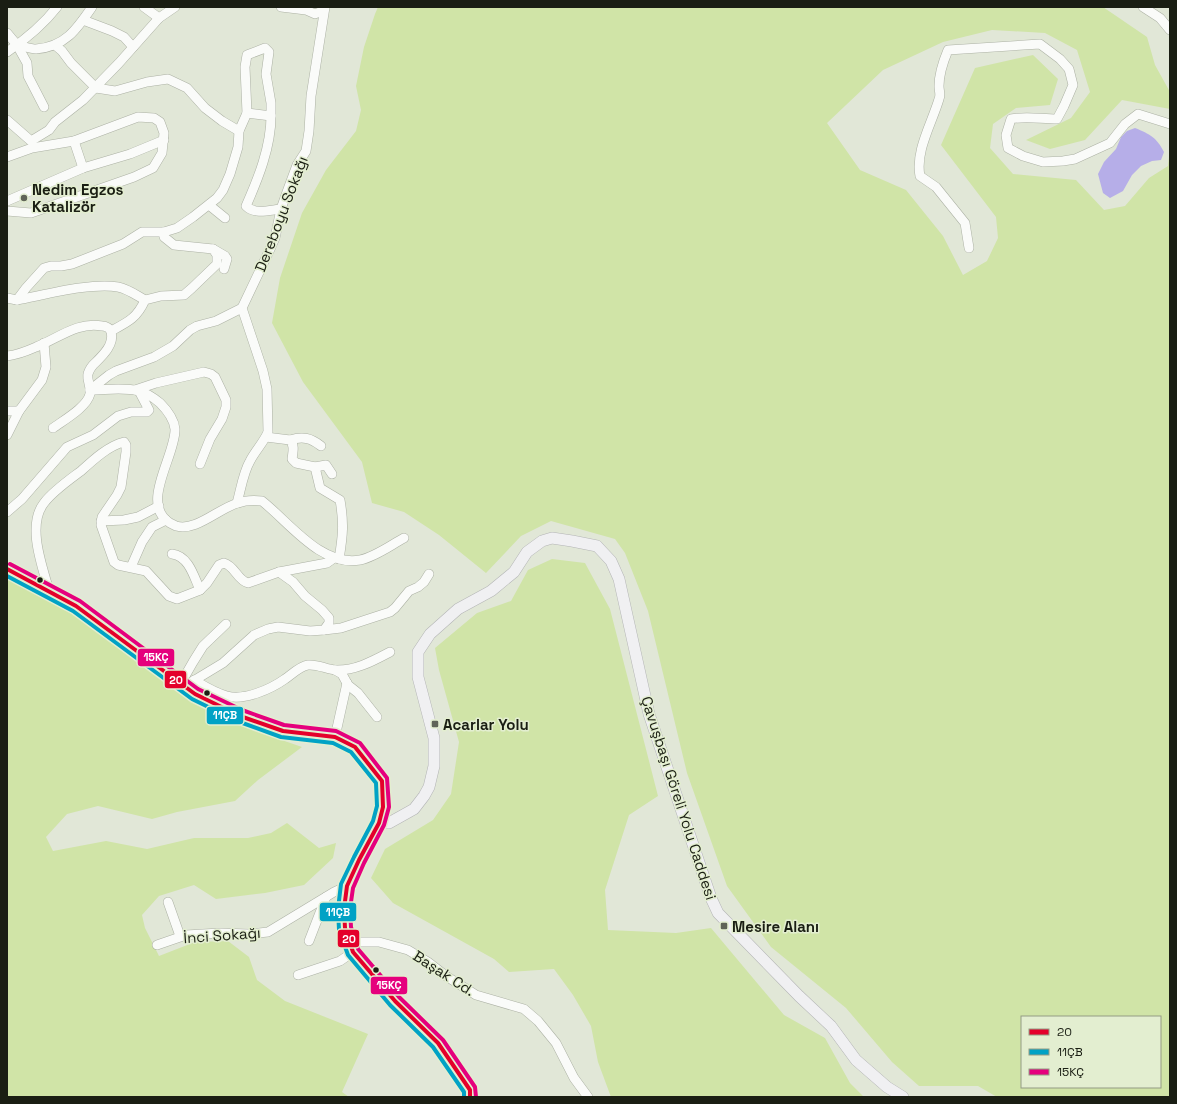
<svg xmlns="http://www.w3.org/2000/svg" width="1177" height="1104" viewBox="0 0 1177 1104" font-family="'Space Grotesk',sans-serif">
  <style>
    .green { fill: #d0e4a7; fill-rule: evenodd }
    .water { fill: #b6aee8 }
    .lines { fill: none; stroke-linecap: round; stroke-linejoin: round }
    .minor-casing { stroke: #acb1a4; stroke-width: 10 }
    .major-casing { stroke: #b3b4b5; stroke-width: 12 }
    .minor { stroke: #fafbf9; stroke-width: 9 }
    .major { stroke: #f0f0f2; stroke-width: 11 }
    .bus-1-casing { stroke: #e3eed0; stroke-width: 7 }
    .bus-2-casing { stroke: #e3eed0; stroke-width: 7 }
    .bus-3-casing { stroke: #e3eed0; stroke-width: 7 }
    .bus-1 { stroke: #e4002b; stroke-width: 4 }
    .bus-2 { stroke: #01a2c5; stroke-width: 4 }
    .bus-3 { stroke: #e5007d; stroke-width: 4 }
    .poi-dot { fill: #606458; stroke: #e3eed0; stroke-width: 1.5 }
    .bus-dot { fill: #1a1e13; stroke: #e3eed0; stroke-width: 1.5 }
    .labels { text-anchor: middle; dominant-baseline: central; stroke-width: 3; stroke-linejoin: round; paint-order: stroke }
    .poi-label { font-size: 15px; font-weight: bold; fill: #1a1e13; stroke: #e3eed0; text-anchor: start }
    .street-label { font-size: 15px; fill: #1a1e13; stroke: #e3eed0 }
    .line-badge { stroke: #e3eed0; stroke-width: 1.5 }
    .badge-label { font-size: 11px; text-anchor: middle; font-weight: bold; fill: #fff }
  </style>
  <rect width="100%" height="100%" fill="#e1e7d7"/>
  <g class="green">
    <path d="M378 7H1103L1147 37 1155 65 1170 92V109L1122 100 1085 140 1050 149 1026 140 1071 118 1090 92 1077 50 1045 33 992 30 943 42 883 70 827 123 860 170 906 190 943 236 963 275 987 261 998 238 996 217 941 145 975 68 1033 55 1058 79 1050 105 1016 108 993 124 990 148 1013 174 1076 180 1104 210 1125 206 1149 178 1168 166 1170 148V1097H997L978 1086H919L892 1062 846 1008 771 947 727 886 687 773 648 611 625 553 615 539 551 521 521 536 486 573 439 535 404 512 372 503 362 462 303 382 272 323 280 278 302 213 326 170 356 131 361 110 356 86 364 47 375 14ZM1022 1017H1160V1087H1022Z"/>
    <polygon points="552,559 585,563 610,609 658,796 629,815 605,890 608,930 676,933 711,928 784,1015 825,1038 850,1083 864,1097 611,1097 598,1062 591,1026 573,995 554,969 509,972 494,959 393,903 371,878 385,849 433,820 451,794 459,742 439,670 435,648 477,613 511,601 528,570"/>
    <polygon points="7,572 77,610 220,710 273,737 302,747 258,780 235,801 177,812 152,819 98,806 67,814 46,837 53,851 106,841 147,849 194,838 248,838 271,833 287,823 319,848 336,843 333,858 304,885 265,893 216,899 194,885 159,896 142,915 145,928 159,956 195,942 228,941 249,957 257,980 285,1001 368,1034 342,1092 349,1097 7,1097"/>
  </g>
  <path class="water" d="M1135 128C1150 134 1157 138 1164 152L1161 160 1152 161 1141 166 1132 175 1123 191 1110 198 1103 193 1098 174 1104 162 1116 149 1121 137 1127 131Z"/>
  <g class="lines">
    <defs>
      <g id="minor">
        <polyline points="144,7 159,18"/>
        <polyline points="281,7 306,10 315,14 324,10"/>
        <polyline points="1143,7 1160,18 1170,30"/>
        <polyline points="83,20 112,31 124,37 133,47"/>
        <polyline points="7,33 17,45 27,63 28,76 44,107"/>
        <path d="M17 45C23 46 30 49 36 49 65 47 77 29 92 7"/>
        <polyline points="55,45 62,51 71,63 96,88"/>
        <path d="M7 52C26 39 43 25 57 7"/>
        <polyline points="96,88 115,91 147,82 168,79 187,88 205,108 222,121 239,131"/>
        <path d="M247 113 271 116C271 147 258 179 246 206 255 215 270 210 281 209"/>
        <polyline points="7,120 31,141 49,130 55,122 83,100 119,63 159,18 175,7"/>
        <polyline points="74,141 83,168"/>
        <polyline points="7,157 32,148 74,141 138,117 154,118 160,122 164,133 162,153 153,168 134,177 31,213 7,211"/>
        <polyline points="7,201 83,168 130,154 164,140"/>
        <polyline points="209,205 225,218"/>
        <path d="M969 248 965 223 936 187 920 176C915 151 932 123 939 99 941 95 939 91 939 86 939 73 943 62 948 50L1040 44 1060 59 1069 69 1073 85 1064 106 1057 119C1041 119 1026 116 1011 119L1006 135 1008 148 1023 156 1043 162 1063 161 1075 159 1110 143 1125 124 1138 114 1170 124"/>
        <polyline points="213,249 225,256 227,259 224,269"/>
        <path d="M7 298 17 300C44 295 92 282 118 287 128 289 136 295 145 300"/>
        <polyline points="17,300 26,288 44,268 51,266 61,266 72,264 123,244 142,232 164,232 177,228 193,217 217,198 223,190 230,174 238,147 239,131 247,113 245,67 247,55 265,48 269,52 266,74 271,103 271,116"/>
        <path d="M111 331C128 322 137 318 145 300L161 296 184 295 192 288 217 264V255L213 249 174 245 164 237V232"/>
        <path d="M7 356C17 355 27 351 36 347 57 339 78 321 102 326 106 326 110 328 111 332 115 345 101 357 93 365 82 378 92 383 90 394 87 407 64 420 53 428"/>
        <path d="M90 390C106 390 124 387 139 391 147 393 154 398 160 403 167 410 174 419 175 429 176 455 139 504 170 523 172 524 174 525 176 526 196 532 219 508 238 503 246 500 253 500 262 501 289 522 321 567 360 560 375 557 391 545 404 538"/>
        <polyline points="90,390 109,375 116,371 154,357 173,346 190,330 197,326 216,321 242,308"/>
        <polyline points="135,390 156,383 204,372 211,374 215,377 226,400 226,407 222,419 210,439 200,464"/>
        <polyline points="7,411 19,411"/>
        <polyline points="7,435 19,411 42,380 46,367 44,343"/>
        <path d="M266 437 290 440C295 445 293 452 292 459L296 463 315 467 326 465 332 474"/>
        <path d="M290 440C303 436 311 438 321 446"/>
        <path d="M315 467 320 488 340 500C344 523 343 535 339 559"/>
        <path d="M237 503C241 489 243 473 250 461 255 451 264 442 268 432L267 389 263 371 242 308 271 247 275 238 281 209 287 192 297 165 306 151 309 131 311 96 325 7"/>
        <polyline points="7,512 22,499 67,447 93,435 118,416 131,412 147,412 149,410 139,391"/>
        <polyline points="101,521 124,520 138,517 159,506"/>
        <path d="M172 554C189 556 194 577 200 590"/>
        <polyline points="131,567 142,542 152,527 166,520"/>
        <path d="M50 594C43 568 26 526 44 503 53 491 69 480 81 471 93 460 108 446 124 442L126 445V452L121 487 117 495 102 517 101 525 114 562 118 565 146 571 169 596 177 599 200 590 207 583 219 565 224 563C235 566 237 580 248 583L279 572 327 563 334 558"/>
        <polyline points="324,630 341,628 390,612 395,608 409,591 418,587 424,582 429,574"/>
        <polyline points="335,670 342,674 348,685 358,693 377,717"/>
        <path d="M194 680C204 686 215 693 227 696 244 701 271 689 285 679 291 675 300 666 308 665 317 664 326 669 335 670 355 671 373 661 390 652"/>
        <polyline points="181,683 193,662 203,646 226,624"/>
        <polyline points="185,686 223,663 254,635 268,629 278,627 310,631 324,630 329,623 329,618 322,610 305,596 293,582 279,572"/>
        <polyline points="335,737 347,683"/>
        <polyline points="168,902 180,936"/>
        <polyline points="309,941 326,897"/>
        <polyline points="350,942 379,942 408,950 428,962 446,976 476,995 524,1009 538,1021 556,1043 574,1078 588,1097"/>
        <polyline points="157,945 186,935 220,933 248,934 268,932 334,892 347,886"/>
        <polyline points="298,975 340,961 353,952"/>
      </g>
      <g id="major">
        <polyline points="7,569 76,606 195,694 240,716 283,731 335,737 355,747 368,762 382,781 383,807 379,823 359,860 347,886 344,909 345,928 350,942 353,952 395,1001 438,1043 470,1090 470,1097"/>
        <polyline points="379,823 389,823 414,809 424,796 429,787 434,766 434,738 418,677 418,652 430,634 458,609 491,591 514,572 527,552 542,541 552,538 572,541 597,546 611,561 619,579 649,714 711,898 718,913 799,996 831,1026 856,1060 887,1087 903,1097"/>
      </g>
    </defs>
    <use href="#minor" class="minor-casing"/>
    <use href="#major" class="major-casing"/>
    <use href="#minor" class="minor"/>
    <use href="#major" class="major"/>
    <defs>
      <polyline id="bus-1" points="7,569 76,606 195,694 240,716 283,731 335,737 355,747 382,781 383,807 379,823 359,860 347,886 344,909 345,928 353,952 395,1001 438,1043 470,1090 470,1097"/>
      <polyline id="bus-2" points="7,576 73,611 192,699 237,721 281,737 333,743 351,752 376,783 377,806 373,821 354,857 341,884 338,909 339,930 348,955 390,1005 433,1047 464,1092 464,1097"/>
      <polyline id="bus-3" points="10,564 80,601 198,689 242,710 284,725 336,731 360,743 387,778 389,807 384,825 364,863 353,888 350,909 351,927 358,949 399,997 443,1040 475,1087 476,1097"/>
    </defs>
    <use href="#bus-1" class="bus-1-casing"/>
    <use href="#bus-2" class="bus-2-casing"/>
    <use href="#bus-3" class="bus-3-casing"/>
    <use href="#bus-1" class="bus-1"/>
    <use href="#bus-2" class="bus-2"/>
    <use href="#bus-3" class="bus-3"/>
  </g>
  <g class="poi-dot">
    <circle cx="24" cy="198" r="4"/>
    <rect x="431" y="720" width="8" height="8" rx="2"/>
    <rect x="720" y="922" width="8" height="8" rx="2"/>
  </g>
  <g class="bus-dot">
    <circle cx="40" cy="580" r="3.5"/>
    <circle cx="207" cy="693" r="3.5"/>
    <circle cx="376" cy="970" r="3.5"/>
  </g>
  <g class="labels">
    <g class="poi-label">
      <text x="32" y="189">Nedim Egzos<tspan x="32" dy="17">Katalizör</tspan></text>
      <text x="443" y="724">Acarlar Yolu</text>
      <text x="732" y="926">Mesire Alanı</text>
    </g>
    <g class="street-label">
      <text transform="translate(281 214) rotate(-69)">Dereboyu Sokağı</text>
      <text transform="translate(679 798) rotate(72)">Çavuşbaşı Göreli Yolu Caddesi</text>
      <text transform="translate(222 935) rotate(-4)">İnci Sokağı</text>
      <text transform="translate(444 973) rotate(33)">Başak Cd.</text>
    </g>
  </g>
  <g class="line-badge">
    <rect x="137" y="648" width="38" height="19" rx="4" fill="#e5007d"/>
    <rect x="164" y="670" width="23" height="19" rx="4" fill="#e4002b"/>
    <rect x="206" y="706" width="38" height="19" rx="4" fill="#01a2c5"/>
    <rect x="319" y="902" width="38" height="20" rx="4" fill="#01a2c5"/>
    <rect x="337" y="929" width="23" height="19" rx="4" fill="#e4002b"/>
    <rect x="370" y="976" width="38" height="19" rx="4" fill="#e5007d"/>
  </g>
  <g class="badge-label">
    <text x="156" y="661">15KÇ</text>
    <text x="176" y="684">20</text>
    <text x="225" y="719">11ÇB</text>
    <text x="338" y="916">11ÇB</text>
    <text x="349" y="943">20</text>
    <text x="389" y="989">15KÇ</text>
  </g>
  <rect width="1177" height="1104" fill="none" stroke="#1a1e13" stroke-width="16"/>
  <rect x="1021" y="1016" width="140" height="72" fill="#e3eed0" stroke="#939b84"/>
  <rect x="1029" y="1029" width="20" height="6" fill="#e4002b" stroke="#939b84"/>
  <text x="1057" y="1036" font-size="12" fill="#1a1e13">20</text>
  <rect x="1029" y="1049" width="20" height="6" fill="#01a2c5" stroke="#939b84"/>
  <text x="1057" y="1056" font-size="12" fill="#1a1e13">11ÇB</text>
  <rect x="1029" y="1069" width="20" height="6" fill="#e5007d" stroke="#939b84"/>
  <text x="1057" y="1076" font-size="12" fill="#1a1e13">15KÇ</text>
</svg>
